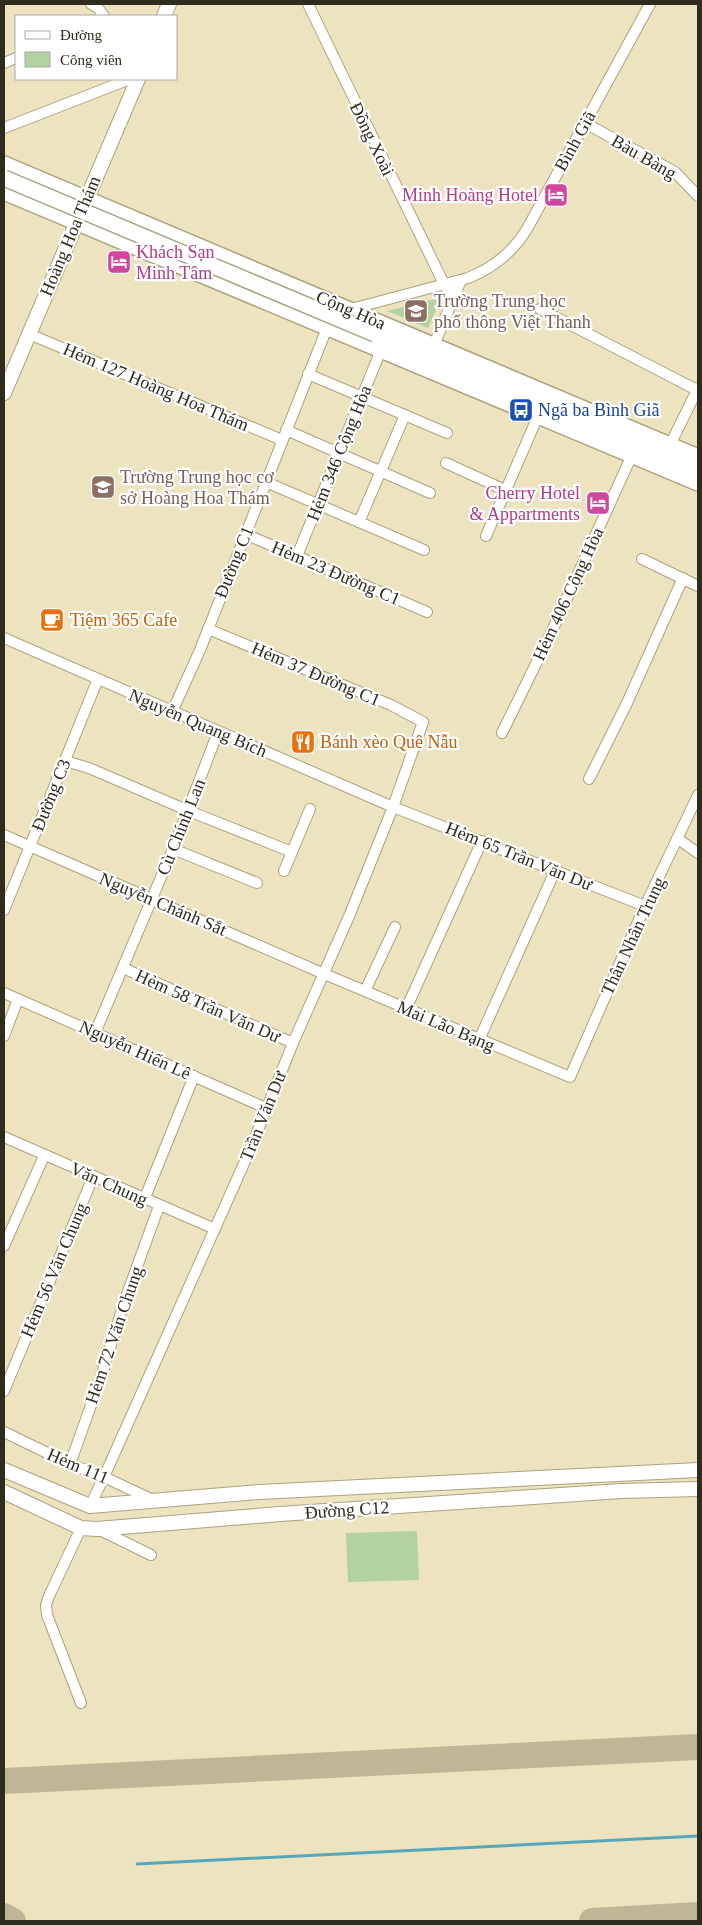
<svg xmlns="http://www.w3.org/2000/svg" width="702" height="1925" viewBox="0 0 702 1925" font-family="'Times New Roman',serif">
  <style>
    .green { fill: #b2d2a0 }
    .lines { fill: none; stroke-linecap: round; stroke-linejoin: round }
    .stream { stroke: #57a7bc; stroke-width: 3 }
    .taxiway { stroke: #beb696; stroke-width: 26 }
    .street-casing { stroke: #aba27f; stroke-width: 12 }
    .secondary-casing { stroke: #aba27f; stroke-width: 16 }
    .primary-casing { stroke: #aba27f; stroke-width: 18 }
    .street { stroke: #fff; stroke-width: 10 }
    .secondary { stroke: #fff; stroke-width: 14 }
    .primary { stroke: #fff; stroke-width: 15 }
    .primary-bridge-casing { stroke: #aba27f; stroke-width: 18; stroke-linecap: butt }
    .primary-bridge { stroke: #fff; stroke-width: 15 }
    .labels { text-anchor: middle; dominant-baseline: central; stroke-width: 4.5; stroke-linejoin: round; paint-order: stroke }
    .street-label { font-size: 18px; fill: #2f2b1d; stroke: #fff }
    .hotel-label { font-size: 18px; fill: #b23c85; stroke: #fff; text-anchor: end }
    .education-label { font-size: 18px; fill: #785e54; stroke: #fff; text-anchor: start }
    .transit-label { font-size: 18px; fill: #164399; stroke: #fff; text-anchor: start }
    .food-label { font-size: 18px; fill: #c56008; stroke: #fff; text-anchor: start }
  </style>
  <rect width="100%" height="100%" fill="#ede3be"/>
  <g class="green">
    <polygon points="435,299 439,301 439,303 428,328 387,311"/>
    <polygon points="417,1531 419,1580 348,1582 346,1533"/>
  </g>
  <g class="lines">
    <polyline class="stream" points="137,1864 698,1836"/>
    <g class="taxiway">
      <polyline points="4,1781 698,1747"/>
      <polyline points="4,1916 13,1921"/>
      <polyline points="592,1921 698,1915"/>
    </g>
    <defs>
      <g id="street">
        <polyline points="91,4 98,8 104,16"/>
        <polyline points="308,4 444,284 453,298"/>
        <polyline points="4,63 16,58"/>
        <polyline points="585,123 675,172 698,196"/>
        <polyline points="4,128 130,79"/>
        <path d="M351 309 468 278C493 268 513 252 527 229L650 4"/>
        <polyline points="540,309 697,390"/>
        <polyline points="29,334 282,440"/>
        <polyline points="434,345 461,280"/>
        <polyline points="308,374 447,433"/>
        <polyline points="286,430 430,493"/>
        <polyline points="670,445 698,388"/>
        <polyline points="446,463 505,490"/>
        <polyline points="266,482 424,550"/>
        <polyline points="359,522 405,415"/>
        <polyline points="245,534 427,612"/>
        <polyline points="486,536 538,416"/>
        <polyline points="297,556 381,350"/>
        <polyline points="642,559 698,586"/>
        <polyline points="4,638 393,807 645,906"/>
        <polyline points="172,712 200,650 327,328"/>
        <polyline points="502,733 552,631 632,455"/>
        <polyline points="65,761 89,768 189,811 292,852 284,871"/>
        <polyline points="589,779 627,703 683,578"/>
        <polyline points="4,835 322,973 570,1077 645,906 698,795"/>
        <polyline points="678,839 698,853"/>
        <polyline points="173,849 257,883"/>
        <polyline points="292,852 310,809"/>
        <polyline points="4,910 98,679"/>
        <polyline points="123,968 293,1043"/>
        <polyline points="365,991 395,927"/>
        <polyline points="4,993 266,1108"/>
        <polyline points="406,1009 482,841"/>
        <polyline points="95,1033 173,849 218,732"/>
        <polyline points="4,1036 18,999"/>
        <polyline points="479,1040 555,871"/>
        <polyline points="4,1137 215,1229"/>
        <polyline points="144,1200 194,1076"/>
        <polyline points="4,1246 44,1156"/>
        <polyline points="4,1391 93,1177"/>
        <polyline points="4,1432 70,1464 104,1477 153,1500"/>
        <polyline points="70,1464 99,1383 126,1297 159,1206"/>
        <polyline points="90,1506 104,1477 250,1150 293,1043 350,914 393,807 423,722 391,705 208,629"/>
        <polyline points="81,1528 49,1596 46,1605 47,1615 81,1703"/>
        <polyline points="98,1529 151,1555"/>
      </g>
      <g id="secondary">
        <polyline points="164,16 169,4"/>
        <polyline points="4,393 138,79"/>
        <polyline points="4,1470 90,1506 259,1492 698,1470"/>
        <polyline points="4,1492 81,1528 97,1529 280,1514 621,1491 698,1489"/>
      </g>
      <g id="primary">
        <polyline points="4,164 698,457"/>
        <polyline points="4,192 698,483"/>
        <polyline points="375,334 698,470"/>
      </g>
    </defs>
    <use href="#street" class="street-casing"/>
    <use href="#secondary" class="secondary-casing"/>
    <use href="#primary" class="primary-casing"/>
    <use href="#street" class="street"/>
    <use href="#secondary" class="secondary"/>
    <use href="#primary" class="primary"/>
    <defs>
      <polyline id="primary-bridge" points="4,178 375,334"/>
    </defs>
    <use href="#primary-bridge" class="primary-bridge-casing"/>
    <use href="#primary-bridge" class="primary-bridge"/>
  </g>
  <defs>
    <symbol id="hotel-square" viewBox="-11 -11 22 22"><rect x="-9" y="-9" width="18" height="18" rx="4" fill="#d1479c" stroke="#fff"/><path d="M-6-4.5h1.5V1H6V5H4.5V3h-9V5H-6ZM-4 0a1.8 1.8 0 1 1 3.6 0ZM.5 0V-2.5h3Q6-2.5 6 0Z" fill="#fff"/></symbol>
    <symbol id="school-square" viewBox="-11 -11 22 22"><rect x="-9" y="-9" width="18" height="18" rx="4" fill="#8d6e63" stroke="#fff"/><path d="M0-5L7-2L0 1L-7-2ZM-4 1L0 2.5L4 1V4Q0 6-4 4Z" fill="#fff"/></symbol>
    <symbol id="bus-square" viewBox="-11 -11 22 22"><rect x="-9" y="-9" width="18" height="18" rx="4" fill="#1a4fb4" stroke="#fff"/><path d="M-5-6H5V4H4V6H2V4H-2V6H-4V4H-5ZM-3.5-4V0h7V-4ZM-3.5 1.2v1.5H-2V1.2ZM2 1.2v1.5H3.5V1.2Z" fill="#fff"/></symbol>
    <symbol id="cafe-square" viewBox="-11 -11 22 22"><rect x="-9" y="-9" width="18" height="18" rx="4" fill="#e8710a" stroke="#fff"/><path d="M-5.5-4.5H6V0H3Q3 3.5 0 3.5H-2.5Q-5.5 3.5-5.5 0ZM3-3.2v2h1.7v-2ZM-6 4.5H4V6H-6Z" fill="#fff"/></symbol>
    <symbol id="restaurant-square" viewBox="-11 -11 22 22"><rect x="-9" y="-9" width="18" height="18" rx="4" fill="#e8710a" stroke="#fff"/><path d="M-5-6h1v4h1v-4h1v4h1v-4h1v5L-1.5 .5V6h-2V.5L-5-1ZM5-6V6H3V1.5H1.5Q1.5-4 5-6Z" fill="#fff"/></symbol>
  </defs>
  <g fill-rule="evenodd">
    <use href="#hotel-square" x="542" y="181" width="28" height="28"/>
    <use href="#hotel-square" x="105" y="248" width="28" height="28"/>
    <use href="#school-square" x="402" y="297" width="28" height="28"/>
    <use href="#bus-square" x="507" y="396" width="28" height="28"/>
    <use href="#school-square" x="89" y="473" width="28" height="28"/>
    <use href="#hotel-square" x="584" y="489" width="28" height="28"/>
    <use href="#cafe-square" x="38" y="606" width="28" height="28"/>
    <use href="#restaurant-square" x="289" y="728" width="28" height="28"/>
  </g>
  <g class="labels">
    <g class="street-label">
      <text transform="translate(372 139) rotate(64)">Đồng Xoài</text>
      <text transform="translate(575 141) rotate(-61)">Bình Giã</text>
      <text transform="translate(644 157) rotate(30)">Bàu Bàng</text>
      <text transform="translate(70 236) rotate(-67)">Hoàng Hoa Thám</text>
      <text transform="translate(351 310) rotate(23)">Cộng Hòa</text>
      <text transform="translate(156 387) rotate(23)">Hẻm 127 Hoàng Hoa Thám</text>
      <text transform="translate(339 453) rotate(-68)">Hẻm 346 Cộng Hòa</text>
      <text transform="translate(234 562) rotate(-68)">Đường C1</text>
      <text transform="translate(336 573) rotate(23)">Hẻm 23 Đường C1</text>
      <text transform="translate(568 594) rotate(-65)">Hẻm 406 Cộng Hòa</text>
      <text transform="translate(316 674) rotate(23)">Hẻm 37 Đường C1</text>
      <text transform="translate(198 723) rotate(23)">Nguyễn Quang Bích</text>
      <text transform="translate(51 795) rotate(-68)">Đường C3</text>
      <text transform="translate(181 827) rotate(-68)">Cù Chính Lan</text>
      <text transform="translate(519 856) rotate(22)">Hẻm 65 Trần Văn Dư</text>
      <text transform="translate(163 904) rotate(23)">Nguyễn Chánh Sắt</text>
      <text transform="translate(633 936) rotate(-65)">Thân Nhân Trung</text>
      <text transform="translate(208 1006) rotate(24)">Hẻm 58 Trần Văn Dư</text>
      <text transform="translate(446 1026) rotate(23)">Mai Lão Bạng</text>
      <text transform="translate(135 1050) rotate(24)">Nguyễn Hiến Lê</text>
      <text transform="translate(263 1116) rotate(-68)">Trần Văn Dư</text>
      <text transform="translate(109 1184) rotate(24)">Văn Chung</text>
      <text transform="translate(54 1270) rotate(-67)">Hẻm 56 Văn Chung</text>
      <text transform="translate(114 1335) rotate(-71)">Hẻm 72 Văn Chung</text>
      <text transform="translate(78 1466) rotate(23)">Hẻm 111</text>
      <text transform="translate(347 1510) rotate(-4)">Đường C12</text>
    </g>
    <g class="hotel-label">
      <text x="538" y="195">Minh Hoàng Hotel</text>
      <text x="136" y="252" text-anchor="start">Khách Sạn<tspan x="136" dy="21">Minh Tâm</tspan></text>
      <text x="580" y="493">Cherry Hotel<tspan x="580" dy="21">&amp; Appartments</tspan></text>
    </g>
    <g class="education-label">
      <text x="434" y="301">Trường Trung học<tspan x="434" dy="21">phổ thông Việt Thanh</tspan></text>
      <text x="120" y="477">Trường Trung học cơ<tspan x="120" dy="21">sở Hoàng Hoa Thám</tspan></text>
    </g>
    <g class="transit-label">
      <text x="538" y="410">Ngã ba Bình Giã</text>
    </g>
    <g class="food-label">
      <text x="70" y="620">Tiệm 365 Cafe</text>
      <text x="320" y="742">Bánh xèo Quê Nẫu</text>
    </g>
  </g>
  <rect width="702" height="1925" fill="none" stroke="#2f2b1d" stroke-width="10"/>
  <rect x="15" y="15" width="162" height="65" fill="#ffffff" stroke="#acaaa5"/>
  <rect x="25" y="31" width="25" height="8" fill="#ffffff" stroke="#acaaa5"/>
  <text x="60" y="40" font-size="15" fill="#2f2b1d">Đường</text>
  <rect x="25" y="52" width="25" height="15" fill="#b2d2a0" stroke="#acaaa5"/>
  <text x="60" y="65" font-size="15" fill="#2f2b1d">Công viên</text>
</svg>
